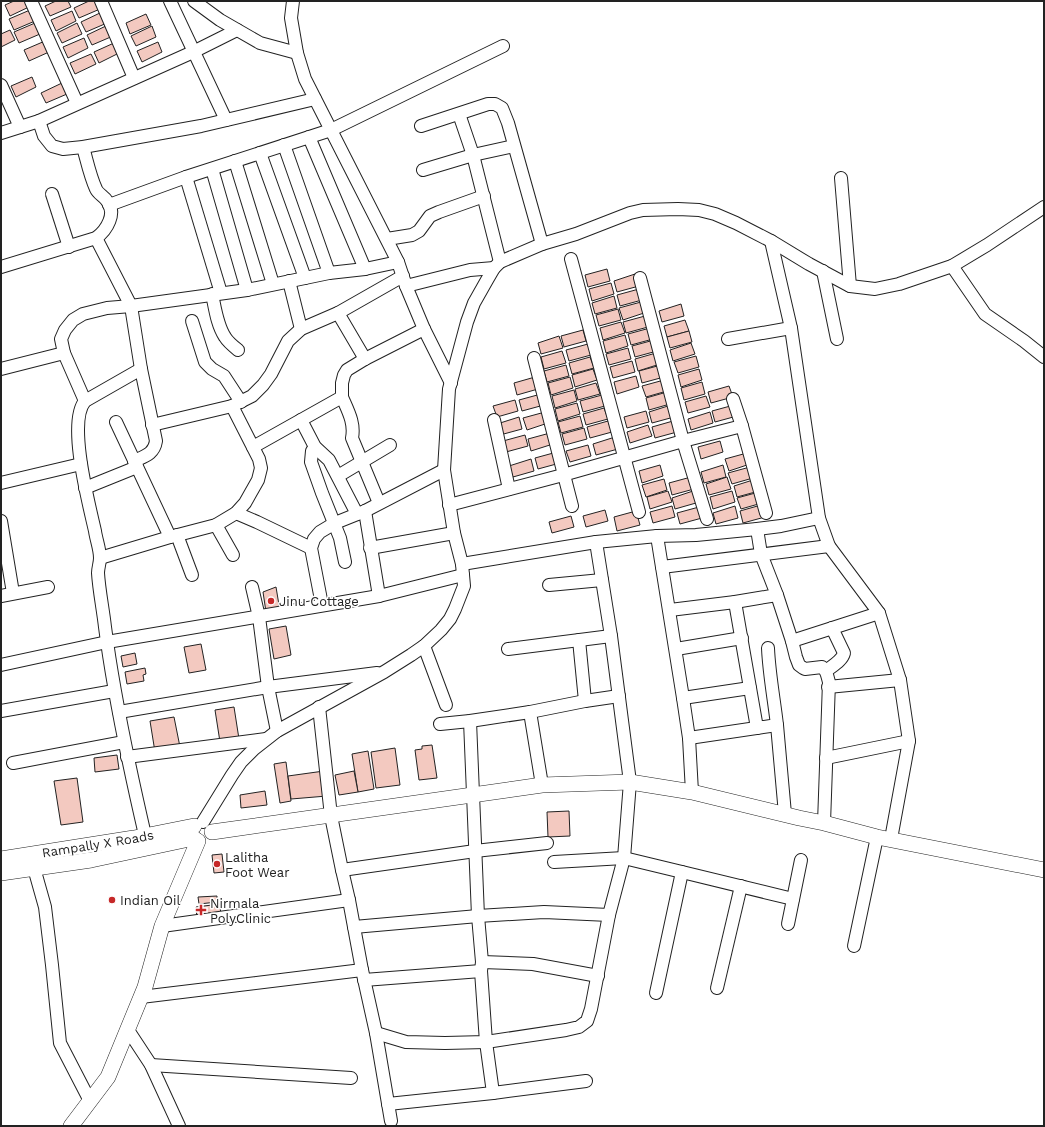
<svg xmlns="http://www.w3.org/2000/svg" width="1045" height="1127" viewBox="0 0 1045 1127" font-family="'Work Sans',sans-serif">
  <style>
    .building { fill: #f3c9c0; stroke: #222 }
    .lines { fill: none; stroke-linecap: round; stroke-linejoin: round }
    .minor-casing { stroke: #222; stroke-width: 14 }
    .major-casing { stroke: #222; stroke-width: 16 }
    .minor { stroke: #fff; stroke-width: 12 }
    .major { stroke: #fff; stroke-width: 15 }
    .poi-dot { fill: #c62828; stroke: #fff; stroke-width: 1.5 }
    .labels { text-anchor: middle; dominant-baseline: central; stroke-width: 3; stroke-linejoin: round; paint-order: stroke }
    .poi-label { font-size: 13px; fill: #222; stroke: #fff; text-anchor: start }
    .street-label { font-size: 13px; fill: #222; stroke: #fff }
  </style>
  <rect width="100%" height="100%" fill="#fff"/>
  <g class="building">
    <polygon points="14,1 28,1 31,6 10,16 5,5"/>
    <polygon points="56,1 68,1 71,7 50,16 45,6"/>
    <polygon points="89,1 96,1 100,9 79,18 74,8"/>
    <polygon points="30,10 35,21 14,30 9,19"/>
    <polygon points="72,11 76,21 56,31 51,20"/>
    <polygon points="102,12 107,23 86,32 81,22"/>
    <polygon points="146,14 151,25 130,34 126,23"/>
    <polygon points="35,23 40,34 19,43 14,32"/>
    <polygon points="77,23 82,34 62,43 57,33"/>
    <polygon points="108,25 113,36 92,45 87,35"/>
    <polygon points="152,26 156,37 136,46 131,36"/>
    <polygon points="10,30 15,40 1,47 1,34"/>
    <polygon points="84,38 88,48 68,58 63,47"/>
    <polygon points="45,41 49,52 29,61 24,50"/>
    <polygon points="158,42 162,52 142,62 137,51"/>
    <polygon points="114,43 119,53 99,63 94,52"/>
    <polygon points="91,54 96,64 75,74 70,63"/>
    <polygon points="32,77 36,87 16,97 11,86"/>
    <polygon points="62,83 67,94 46,103 41,93"/>
    <polygon points="607,269 610,281 588,287 585,275"/>
    <polygon points="635,274 639,286 617,292 614,281"/>
    <polygon points="611,283 614,294 592,301 589,289"/>
    <polygon points="639,289 642,300 620,306 617,295"/>
    <polygon points="614,296 617,308 595,314 592,303"/>
    <polygon points="641,302 644,313 623,320 619,308"/>
    <polygon points="681,304 684,316 662,322 659,311"/>
    <polygon points="618,309 621,320 599,326 596,315"/>
    <polygon points="645,316 648,327 626,333 623,322"/>
    <polygon points="685,320 689,331 667,337 664,326"/>
    <polygon points="621,322 625,333 603,340 600,328"/>
    <polygon points="650,328 653,339 631,345 628,334"/>
    <polygon points="583,330 586,341 564,347 561,336"/>
    <polygon points="689,331 692,342 670,348 667,337"/>
    <polygon points="625,335 628,346 606,353 603,341"/>
    <polygon points="559,336 563,348 541,354 538,343"/>
    <polygon points="654,340 657,351 635,357 632,346"/>
    <polygon points="691,343 695,354 673,361 670,350"/>
    <polygon points="588,344 591,355 569,361 566,350"/>
    <polygon points="628,348 631,359 609,365 606,354"/>
    <polygon points="562,351 566,363 544,369 541,357"/>
    <polygon points="656,353 660,364 638,371 635,359"/>
    <polygon points="696,356 699,367 678,373 674,362"/>
    <polygon points="590,357 594,368 572,374 569,363"/>
    <polygon points="632,361 635,372 613,378 610,367"/>
    <polygon points="566,365 569,376 547,382 544,371"/>
    <polygon points="661,365 664,377 642,383 639,371"/>
    <polygon points="593,369 597,380 575,387 572,375"/>
    <polygon points="699,369 702,380 681,387 678,375"/>
    <polygon points="636,376 639,387 617,394 614,382"/>
    <polygon points="535,377 538,389 517,395 514,383"/>
    <polygon points="570,377 573,388 551,395 548,383"/>
    <polygon points="664,380 667,391 646,397 642,386"/>
    <polygon points="702,382 705,394 684,400 681,388"/>
    <polygon points="596,383 600,394 578,400 575,389"/>
    <polygon points="729,386 733,397 711,403 708,392"/>
    <polygon points="574,390 577,401 555,408 552,396"/>
    <polygon points="667,392 670,404 649,410 646,398"/>
    <polygon points="541,394 544,405 522,411 519,400"/>
    <polygon points="602,395 605,406 583,412 580,401"/>
    <polygon points="706,396 710,407 688,413 685,402"/>
    <polygon points="515,400 518,411 497,417 493,406"/>
    <polygon points="577,403 580,414 558,421 555,409"/>
    <polygon points="671,405 674,417 652,423 649,412"/>
    <polygon points="734,405 737,416 715,422 712,411"/>
    <polygon points="604,408 608,419 586,425 583,414"/>
    <polygon points="646,411 649,422 627,428 624,417"/>
    <polygon points="545,412 548,423 527,430 523,418"/>
    <polygon points="710,412 713,423 691,430 688,419"/>
    <polygon points="580,416 583,427 561,433 558,422"/>
    <polygon points="519,417 522,429 500,435 497,424"/>
    <polygon points="608,421 612,432 590,438 587,427"/>
    <polygon points="673,421 677,432 655,438 652,427"/>
    <polygon points="648,425 652,436 630,443 627,432"/>
    <polygon points="584,428 587,439 565,445 562,434"/>
    <polygon points="550,433 553,444 531,451 528,439"/>
    <polygon points="525,435 528,446 506,452 503,441"/>
    <polygon points="615,437 618,449 596,455 593,444"/>
    <polygon points="720,441 723,452 701,459 698,447"/>
    <polygon points="588,445 591,456 570,462 566,451"/>
    <polygon points="557,452 560,463 538,469 535,458"/>
    <polygon points="747,453 750,464 729,471 725,459"/>
    <polygon points="531,459 534,471 513,477 509,466"/>
    <polygon points="660,465 663,476 642,483 639,471"/>
    <polygon points="723,465 726,477 704,483 701,472"/>
    <polygon points="750,467 753,478 732,484 728,473"/>
    <polygon points="691,477 694,489 672,495 669,483"/>
    <polygon points="727,477 731,489 709,495 706,484"/>
    <polygon points="664,479 667,490 646,497 642,485"/>
    <polygon points="756,479 759,491 737,497 734,486"/>
    <polygon points="668,491 672,502 650,509 647,497"/>
    <polygon points="693,491 696,503 675,509 672,498"/>
    <polygon points="732,491 735,502 713,509 710,497"/>
    <polygon points="759,492 762,503 741,509 737,498"/>
    <polygon points="761,505 765,517 743,523 740,511"/>
    <polygon points="672,506 675,517 653,523 650,512"/>
    <polygon points="735,506 738,518 716,524 713,513"/>
    <polygon points="699,507 702,518 680,524 677,513"/>
    <polygon points="605,510 608,521 586,527 583,516"/>
    <polygon points="636,511 640,525 617,531 614,517"/>
    <polygon points="571,516 574,527 552,533 549,522"/>
    <polygon points="276,587 280,611 266,612 263,592"/>
    <polygon points="286,626 291,655 274,659 269,629"/>
    <polygon points="201,644 206,670 189,673 184,647"/>
    <polygon points="135,653 137,664 123,667 121,656"/>
    <polygon points="145,668 146,674 143,675 144,681 127,684 125,672"/>
    <polygon points="234,707 239,739 220,742 215,710"/>
    <polygon points="174,717 180,747 155,752 150,721"/>
    <polygon points="432,745 437,778 419,780 415,750 422,749 422,746"/>
    <polygon points="395,748 400,785 376,788 371,752"/>
    <polygon points="368,751 374,789 358,792 352,754"/>
    <polygon points="117,755 119,769 95,772 94,758"/>
    <polygon points="286,762 291,801 280,803 274,764"/>
    <polygon points="324,771 327,796 291,799 288,776"/>
    <polygon points="354,771 358,792 339,795 335,775"/>
    <polygon points="77,778 83,822 61,825 54,781"/>
    <polygon points="265,791 267,805 241,808 240,795"/>
    <polygon points="569,811 570,836 548,837 547,812"/>
    <polygon points="222,854 224,872 214,873 212,855"/>
    <polygon points="217,896 217,902 199,904 198,897"/>
    <polygon points="220,904 221,917 197,920 196,907"/>
  </g>
  <g class="lines">
    <defs>
      <g id="minor">
        <polyline points="31,1 77,103"/>
        <polyline points="101,1 134,78"/>
        <polyline points="170,1 226,120"/>
        <polyline points="194,1 220,20 260,43 297,53"/>
        <polyline points="293,1 291,18 297,53 305,79 398,262 406,286 424,329 451,383"/>
        <polyline points="1,85 20,127"/>
        <polyline points="459,114 473,155 500,262"/>
        <polyline points="39,121 44,136 52,146 63,149 83,147 201,126 315,99"/>
        <polyline points="421,126 488,104 495,104 502,108 508,123 542,244"/>
        <polyline points="1,133 39,121 193,52 237,30"/>
        <polyline points="309,137 365,269"/>
        <polyline points="284,145 329,273"/>
        <polyline points="260,153 305,278"/>
        <polyline points="235,161 273,284"/>
        <polyline points="212,169 247,290"/>
        <polyline points="423,170 473,155 514,146"/>
        <polyline points="186,177 221,293"/>
        <polyline points="841,178 850,286"/>
        <polyline points="52,194 69,247"/>
        <polyline points="109,205 186,177 331,130 503,46"/>
        <path d="M96 238 131 306 141 369 156 441C154 454 145 456 134 461"/>
        <polyline points="387,239 412,235 419,231 430,216 439,212 484,196"/>
        <polyline points="771,241 791,328 819,518 829,546 879,613 900,680 909,741 891,839"/>
        <polyline points="571,259 639,512"/>
        <polyline points="952,266 985,314 1024,341 1044,357"/>
        <path d="M1 267 96 238C107 230 117 213 107 201 104 196 98 194 96 189 90 176 87 161 83 147"/>
        <polyline points="823,271 837,339"/>
        <polyline points="640,278 683,441 707,519"/>
        <polyline points="289,281 301,329"/>
        <polyline points="406,286 470,270 494,268"/>
        <path d="M212 294C215 308 217 325 225 337 228 342 233 346 238 350"/>
        <polyline points="338,313 365,359"/>
        <polyline points="192,321 205,362 212,369 224,376 241,402"/>
        <polyline points="728,339 791,328"/>
        <polyline points="534,358 572,506"/>
        <polyline points="1,369 64,353"/>
        <path d="M141 369 85 401C67 422 89 504 95 531 96 539 100 549 100 558 100 563 98 568 98 573 99 590 103 609 105 627 114 697 129 766 145 835"/>
        <path d="M342 397C348 411 355 423 352 438L379 503"/>
        <polyline points="733,399 742,426 766,513"/>
        <polyline points="85,401 64,353 61,339 65,330 73,320 83,314 107,308 131,306 247,290 329,273 365,269 398,262"/>
        <polyline points="301,420 315,447 329,460 357,514"/>
        <polyline points="494,420 509,489"/>
        <polyline points="116,422 170,537"/>
        <polyline points="152,425 232,406 252,396 263,385 271,374 288,341 301,329 338,313 403,276"/>
        <polyline points="253,447 342,397 342,383 344,375 347,370 365,359 424,329"/>
        <polyline points="315,447 312,451 311,462 322,493 340,538 345,562"/>
        <polyline points="338,476 390,445"/>
        <polyline points="1,483 81,464"/>
        <polyline points="85,488 137,467"/>
        <polyline points="449,505 563,475 683,441 742,426"/>
        <polyline points="365,511 379,596"/>
        <polyline points="236,513 257,522 311,548"/>
        <polyline points="1,521 13,593"/>
        <polyline points="216,525 233,555"/>
        <path d="M757 529 761 554 777 595 792 641 796 657 799 665 803 668 805 669 822 667C827 670 827 676 829 682L824 823"/>
        <polyline points="177,535 192,575"/>
        <polyline points="657,536 683,698 689,738 692,792"/>
        <polyline points="370,548 454,533"/>
        <polyline points="100,558 170,537 216,525 236,513 245,503 258,480 261,468 259,459 232,406"/>
        <polyline points="462,564 596,542 657,536 696,535 757,529 781,526 819,518"/>
        <polyline points="662,567 829,546"/>
        <polyline points="549,585 602,580"/>
        <polyline points="252,587 259,617 268,687 277,731"/>
        <polyline points="1,596 48,587"/>
        <polyline points="735,602 757,728"/>
        <polyline points="322,605 311,548 314,539 320,532 335,523 365,511 444,470"/>
        <polyline points="670,610 735,602 777,595"/>
        <polyline points="579,640 585,701"/>
        <polyline points="792,641 879,613"/>
        <polyline points="424,646 446,705"/>
        <polyline points="508,649 611,636"/>
        <polyline points="676,649 742,638"/>
        <polyline points="1,665 107,642 379,596 463,575"/>
        <path d="M826 671C832 666 842 661 844 653L832 628"/>
        <polyline points="828,687 900,680"/>
        <polyline points="683,698 750,688"/>
        <polyline points="319,707 331,816 342,870 349,900 362,970 376,1033 391,1121"/>
        <polyline points="1,711 114,691"/>
        <polyline points="119,712 268,687 377,673"/>
        <polyline points="470,721 478,916 482,962 481,971 486,1042 493,1093 586,1081"/>
        <polyline points="440,724 470,721 530,712"/>
        <polyline points="777,725 785,814"/>
        <path d="M689 738 777 725C774 699 769 673 768 648"/>
        <polyline points="127,757 266,739"/>
        <polyline points="826,758 909,741"/>
        <polyline points="13,763 124,742"/>
        <polyline points="542,785 530,712 585,701 619,696"/>
        <polyline points="203,822 232,775 241,762 254,749 277,731 384,672 411,655 424,646 441,630 450,619 455,609 464,586 462,564 454,533 444,470 449,389 467,322 474,303 487,280 494,268 500,262 542,244 576,234 630,213 643,210 678,209 699,210 715,214 736,223 771,241 809,264 850,286 875,289 899,284 952,266 987,245 1044,207"/>
        <polyline points="554,862 624,858 682,872 793,899"/>
        <polyline points="34,868 45,907 52,965 60,1043 90,1101"/>
        <polyline points="342,870 475,851 547,843"/>
        <polyline points="788,924 801,860"/>
        <polyline points="162,926 349,900"/>
        <polyline points="354,927 478,916 544,912 609,915"/>
        <polyline points="854,946 877,837"/>
        <polyline points="482,962 533,964 598,976"/>
        <polyline points="364,980 481,971"/>
        <polyline points="717,988 741,886"/>
        <polyline points="656,993 682,872"/>
        <polyline points="141,997 362,970"/>
        <polyline points="128,1030 151,1065 179,1126"/>
        <polyline points="376,1033 406,1042 445,1043 486,1042 566,1030 579,1027 587,1021 591,1009 609,915 624,858 630,782 611,636 596,542"/>
        <polyline points="151,1065 351,1078"/>
        <polyline points="388,1104 493,1093"/>
      </g>
      <g id="major">
        <polyline points="212,832 542,785 630,782 692,792 799,818 824,823 877,837 1044,870"/>
        <path id="s1" d="M1 859 134 838 194 826"/>
        <polyline points="1,873 91,860 194,838"/>
        <polyline points="71,1126 108,1077 145,987 162,926 198,841"/>
      </g>
    </defs>
    <use href="#minor" class="minor-casing"/>
    <use href="#major" class="major-casing"/>
    <use href="#minor" class="minor"/>
    <use href="#major" class="major"/>
  </g>
  <g class="poi-dot">
    <circle cx="271" cy="601" r="4"/>
    <circle cx="217" cy="864" r="4"/>
    <circle cx="112" cy="900" r="4"/>
    <path d="M199 904h4v4h4v4h-4v4h-4v-4h-4v-4h4z"/>
  </g>
  <g class="labels">
    <g class="poi-label">
      <text x="279" y="601">Jinu Cottage</text>
      <text x="225" y="857">Lalitha<tspan x="225" dy="15">Foot Wear</tspan></text>
      <text x="120" y="900">Indian Oil</text>
      <text x="210" y="903">Nirmala<tspan x="210" dy="15">PolyClinic</tspan></text>
    </g>
    <g class="street-label">
      <text stroke="none"><textPath href="#s1" startOffset="98">Rampally X Roads</textPath></text>
    </g>
  </g>
  <rect width="1045" height="1127" fill="none" stroke="#222222" stroke-width="4"/>
</svg>
